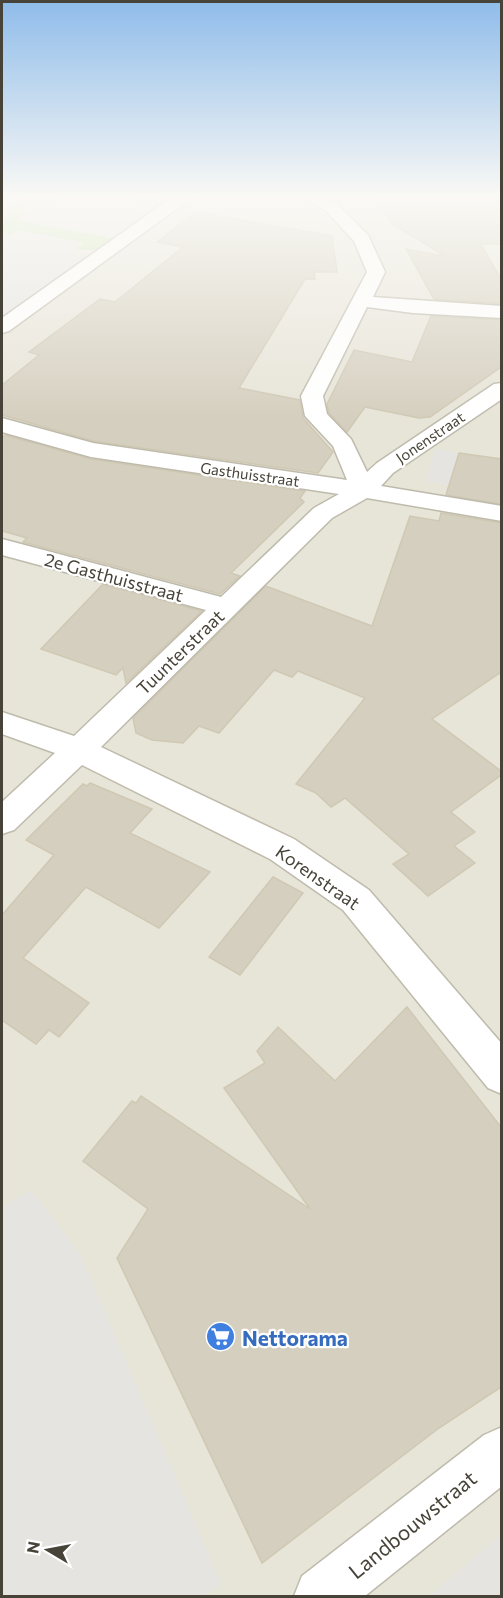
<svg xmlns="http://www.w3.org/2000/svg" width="503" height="1598" viewBox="0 0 503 1598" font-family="Commissioner,sans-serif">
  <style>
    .residential { fill: #e7e4d8 }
    .green { fill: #c9e6b4 }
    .parking { fill: #e6e4e1 }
    .building { fill: #d5cfbf; stroke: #cfc8b3; stroke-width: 1.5 }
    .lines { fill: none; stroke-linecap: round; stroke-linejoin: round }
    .minor-casing { stroke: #bfbbac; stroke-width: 3 }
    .minor { fill: #fff; fill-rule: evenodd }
    .labels { text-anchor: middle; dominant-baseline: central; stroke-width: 4.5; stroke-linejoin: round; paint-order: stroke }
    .far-street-label { font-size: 15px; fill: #474338; stroke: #fff }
    .street-label { font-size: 18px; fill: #474338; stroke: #fff }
    .near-shop-label { font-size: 21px; font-weight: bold; fill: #366cbe; stroke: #fff; text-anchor: start }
    .near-street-label { font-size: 21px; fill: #474338; stroke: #fff }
  </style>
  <rect width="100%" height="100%" fill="#f4f2e9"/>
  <rect class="residential" x="2" y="195" width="499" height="1401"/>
  <g class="green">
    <path d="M27 195H66L55 202 33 201 21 209 31 212 17 220 125 232 98 250 74 249 83 243 19 230 10 236 3 227C7 213 16 204 27 195Z"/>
    <polygon points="123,195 156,195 164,202 135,225 129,224 157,204 124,198"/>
  </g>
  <g class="parking">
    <polygon points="124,198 157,204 130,224 135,225 110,238 17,220 41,203 48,201 55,202 48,208 56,209 55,211 102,216"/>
    <polygon points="18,230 84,243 69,253 88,257 2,319 2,241"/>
    <polygon points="436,449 459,453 449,485 425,481"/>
    <polygon points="31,1190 80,1254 221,1584 205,1596 2,1596 2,1208"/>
    <polygon points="501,1535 501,1596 429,1596"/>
  </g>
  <g class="building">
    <polygon points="375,195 501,195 501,244 481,244 501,279 501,304 434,299 406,249 445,256 392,224"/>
    <polygon points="196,212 332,236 337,272 314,272 315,279 305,279 239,388 300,400 303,418 333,452 318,473 93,441 2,415 2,385 39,355 29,352 100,299 115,302 183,247 157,242"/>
    <polygon points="431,316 501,320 501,367 430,417 419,418 365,407 347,432 329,413 327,404 354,350 412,362"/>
    <polygon points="5,435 91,459 305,491 300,498 304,502 231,573 240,576 220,594 23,542 27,538 2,531 2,438"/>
    <polygon points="459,453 501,459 501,504 446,495"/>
    <polygon points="441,513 501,523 501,672 432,719 501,771 501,775 451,812 475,832 454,846 475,863 428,896 393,864 409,854 345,798 331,807 316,793 296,784 365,698 298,671 292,677 274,670 219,733 199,726 183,743 152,740 136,733 133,718 266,586 372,626 410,516 439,521"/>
    <polygon points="103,584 202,611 126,683 123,668 116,675 41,649"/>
    <polygon points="90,783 152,809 130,833 210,872 159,928 86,887 23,958 89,1003 59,1037 49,1030 36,1044 2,1020 2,915 54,855 26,840 83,784 87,786"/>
    <polygon points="273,877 303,893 240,975 209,957"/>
    <polygon points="407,1007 501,1127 501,1387 439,1428 262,1563 117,1258 148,1209 83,1161 132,1101 136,1103 141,1096 310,1209 224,1088 265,1063 257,1051 278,1027 335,1081"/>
  </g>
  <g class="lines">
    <defs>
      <g id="minor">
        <polygon points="179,195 200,195 179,207 9,331 2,333 2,318 167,201"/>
        <polygon points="299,195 319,195 337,204 368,235 385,272 373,297 502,306 502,318 413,313 367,307 323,396 327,414 351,439 367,472 377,463 494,384 502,383 502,399 393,473 381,486 502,506 502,521 367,498 332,518 101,747 294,839 369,890 502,1044 502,1094 488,1088 343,910 270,859 82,765 14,830 2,834 2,802 55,753 2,734 2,712 74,736 206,610 2,555 2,539 221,597 314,508 339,494 91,457 2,432 2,418 93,443 347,480 333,446 305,416 301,396 367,272 354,241 325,210"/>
        <polygon points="502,1427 502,1486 365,1596 294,1596 302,1576 484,1435"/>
      </g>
    </defs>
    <use href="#minor" class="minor-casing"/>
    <use href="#minor" class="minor"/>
  </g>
  <linearGradient id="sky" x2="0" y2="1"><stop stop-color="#8fbcea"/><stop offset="0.47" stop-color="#faf9f5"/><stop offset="1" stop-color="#faf9f5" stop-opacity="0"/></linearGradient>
  <rect width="503" height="419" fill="url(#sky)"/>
  <defs>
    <symbol id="supermarket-disc" viewBox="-11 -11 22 22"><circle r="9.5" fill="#3f7fe0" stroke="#fff"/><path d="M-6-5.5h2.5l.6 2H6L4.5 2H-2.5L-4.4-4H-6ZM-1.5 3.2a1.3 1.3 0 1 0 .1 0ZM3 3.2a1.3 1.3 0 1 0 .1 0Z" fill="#fff"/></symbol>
  </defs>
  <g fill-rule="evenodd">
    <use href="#supermarket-disc" x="204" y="1320" width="33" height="33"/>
  </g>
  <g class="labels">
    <g class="far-street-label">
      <text transform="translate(430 437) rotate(-34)">Jonenstraat</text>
      <text transform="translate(250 474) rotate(8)">Gasthuisstraat</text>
    </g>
    <g class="street-label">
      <text transform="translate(114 577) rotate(15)">2e Gasthuisstraat</text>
      <text transform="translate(180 652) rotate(-44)">Tuunterstraat</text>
      <text transform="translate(318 877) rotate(35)">Korenstraat</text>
    </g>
    <g class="near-shop-label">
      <text x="242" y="1337">Nettorama</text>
    </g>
    <g class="near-street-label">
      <text transform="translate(412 1524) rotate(-39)">Landbouwstraat</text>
    </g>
  </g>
  <rect width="503" height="1598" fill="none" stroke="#474338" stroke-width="6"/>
  <g transform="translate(48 1550) rotate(280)" stroke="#ffffff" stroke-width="4.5" paint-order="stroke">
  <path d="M0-4.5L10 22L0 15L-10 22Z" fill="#474338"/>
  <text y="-9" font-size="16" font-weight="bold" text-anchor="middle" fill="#474338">N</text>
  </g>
</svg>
